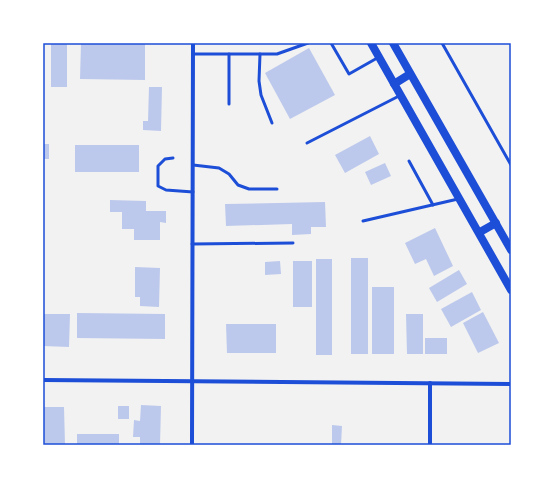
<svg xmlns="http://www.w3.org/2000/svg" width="554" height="488" viewBox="0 0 554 488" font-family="'Public Sans',sans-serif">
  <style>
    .building { fill: #bdc9ec }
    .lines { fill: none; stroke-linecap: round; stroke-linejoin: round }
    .service { stroke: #1d4ed8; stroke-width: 3 }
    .minor { stroke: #1d4ed8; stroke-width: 4 }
    .secondary { stroke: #1d4ed8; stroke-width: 8 }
    .neatline { fill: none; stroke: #1d4ed8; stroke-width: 1.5 }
  </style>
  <rect width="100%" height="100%" fill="#f2f2f2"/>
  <g class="building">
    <rect x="51" y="43" width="16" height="44"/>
    <polygon points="81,43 145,43 145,80 80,79"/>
    <polygon points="309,48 335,95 290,119 265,73"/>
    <polygon points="149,87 162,87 161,131 143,130 143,121 148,121"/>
    <polygon points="370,136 379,154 345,173 335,155"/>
    <rect x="43" y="144" width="6" height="15"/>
    <rect x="75" y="145" width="64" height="27"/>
    <polygon points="385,163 391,176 371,185 365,172"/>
    <polygon points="110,200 146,201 146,211 166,211 166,223 160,222 160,240 134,240 134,229 122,229 122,212 110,212"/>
    <polygon points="325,202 326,227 311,227 311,234 292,235 292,224 226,226 225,204"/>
    <polygon points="435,228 453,266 434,276 426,259 415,264 405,243"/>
    <rect x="351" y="258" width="17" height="96"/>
    <rect x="316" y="259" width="16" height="96"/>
    <polygon points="280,261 281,274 265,275 265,262"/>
    <rect x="293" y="261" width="19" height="46"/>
    <polygon points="135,267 160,268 159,307 140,306 140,297 135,297"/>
    <polygon points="459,270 467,284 437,302 429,288"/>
    <rect x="372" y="287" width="22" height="67"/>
    <polygon points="472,292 481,310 451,327 441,309"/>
    <polygon points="483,312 499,343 478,353 463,323"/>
    <polygon points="77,313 165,314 165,339 77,338"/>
    <polygon points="43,314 70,314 69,347 43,346"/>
    <polygon points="406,314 423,314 423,354 407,354"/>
    <polygon points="226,324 276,324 276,353 227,353"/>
    <rect x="425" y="338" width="22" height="16"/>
    <polygon points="141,405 161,406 160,445 140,445 140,437 133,437 134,420 140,421"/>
    <rect x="118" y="406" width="11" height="13"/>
    <polygon points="43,407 64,407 65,445 43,445"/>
    <polygon points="332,425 342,426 341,445 332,445"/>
    <rect x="77" y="434" width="42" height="11"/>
  </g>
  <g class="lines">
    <g class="service">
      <polyline points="331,43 349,74 379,57"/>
      <polyline points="442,43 511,165"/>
      <polyline points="193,54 277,54 308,43"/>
      <polyline points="260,54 259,81 261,95 272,123"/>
      <polyline points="229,104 229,54"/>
      <polyline points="307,143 399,96"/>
      <polyline points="173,158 165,159 158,166 158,186 166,190 193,192"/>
      <polyline points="409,161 433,205"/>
      <polyline points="193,165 219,168 229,174 238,185 249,189 277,189"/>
      <polyline points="363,221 458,199"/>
      <polyline points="192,244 293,243"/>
    </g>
    <g class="minor">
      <polyline points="43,380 511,384"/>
      <polyline points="192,445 193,43"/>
      <polyline points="430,445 430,383"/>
    </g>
    <g class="secondary">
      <polyline points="371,43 511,290"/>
      <polyline points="393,43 511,250"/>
      <polyline points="394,84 410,74"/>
      <polyline points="480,232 496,223"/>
    </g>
  </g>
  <rect width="554" height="488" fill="none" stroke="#ffffff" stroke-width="88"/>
  <rect x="44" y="44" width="466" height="400" class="neatline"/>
</svg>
